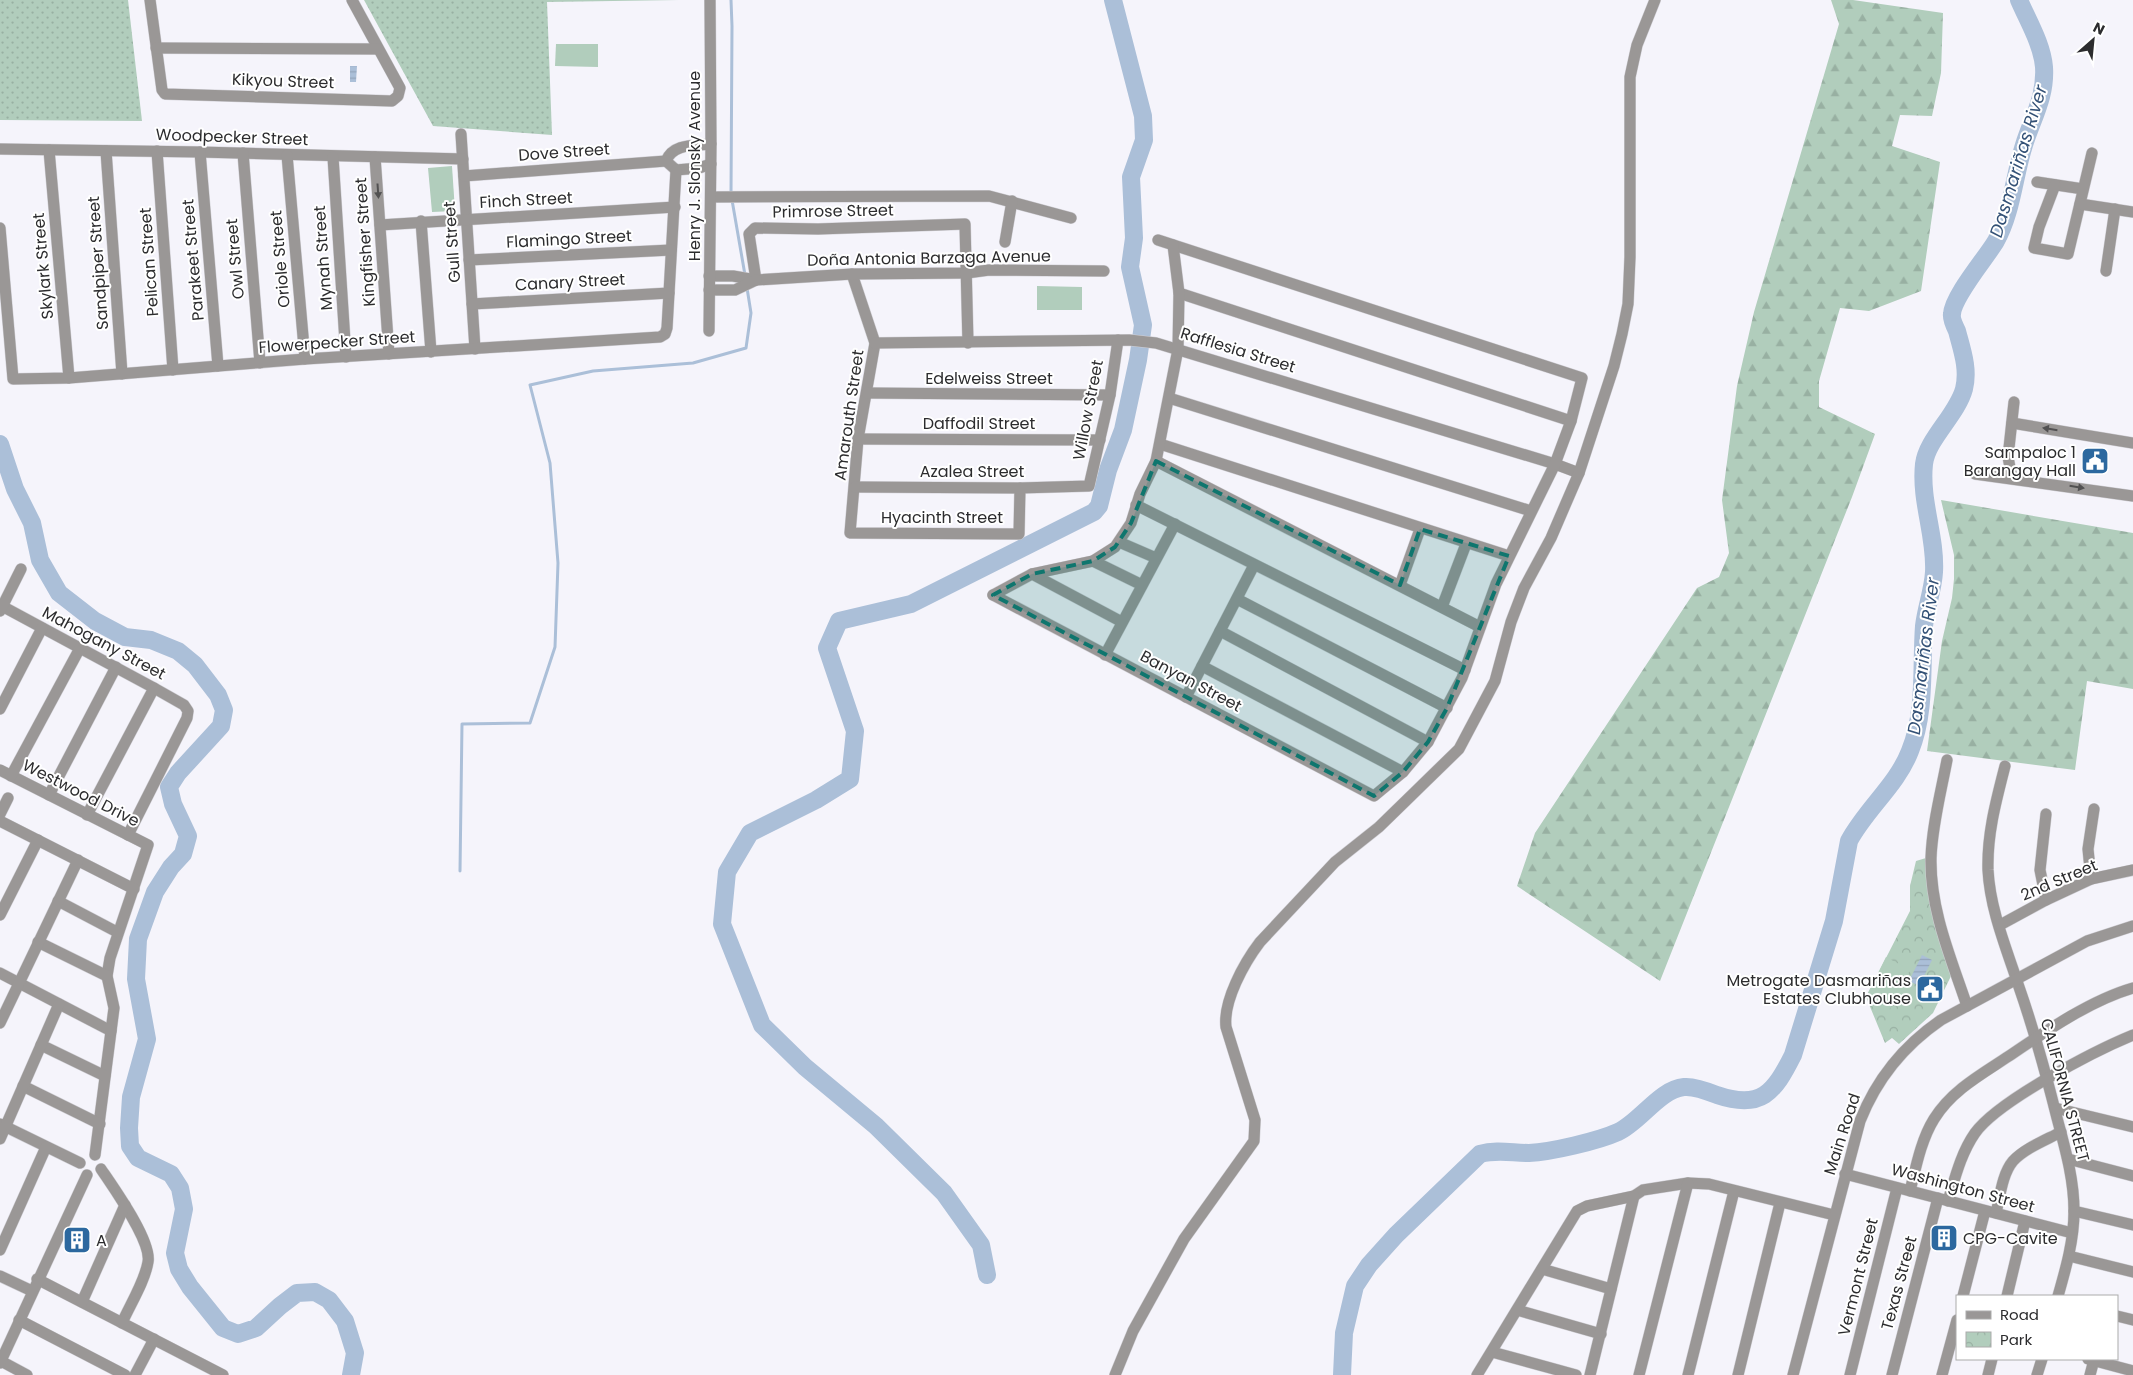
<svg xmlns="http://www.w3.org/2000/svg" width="2133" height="1375" viewBox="0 0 2133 1375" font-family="Poppins,sans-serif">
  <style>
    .grass { fill: url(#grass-dots) }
    .forest { fill: url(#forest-firs) }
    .park { fill: url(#park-crowns) }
    .garden { fill: #b1cdbc }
    .water { fill: url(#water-rules) }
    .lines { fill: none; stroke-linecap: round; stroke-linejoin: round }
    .stream { stroke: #abbfd8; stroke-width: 3 }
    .river { stroke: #abbfd8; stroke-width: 18 }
    .minor-casing { stroke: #d1d0d6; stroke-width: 12 }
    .minor { stroke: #9a9796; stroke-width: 11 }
    .oneway { fill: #525152 }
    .marked { fill: #0f766e; fill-opacity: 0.2; stroke: #0f766e; stroke-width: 4; stroke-dasharray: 10 6; stroke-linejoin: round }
    .labels { text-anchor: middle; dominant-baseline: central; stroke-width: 4; stroke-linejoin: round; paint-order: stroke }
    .street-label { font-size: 16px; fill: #2c2c2e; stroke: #fff }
    .poi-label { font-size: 16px; fill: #2c2c2e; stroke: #fff; text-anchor: end }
    .water-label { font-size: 18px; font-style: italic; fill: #335176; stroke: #fff }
  </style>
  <defs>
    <pattern id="grass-dots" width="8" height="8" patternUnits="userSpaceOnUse" patternTransform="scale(1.25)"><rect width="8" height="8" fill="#b1cdbc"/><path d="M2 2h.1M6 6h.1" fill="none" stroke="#98b0a2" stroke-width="1.8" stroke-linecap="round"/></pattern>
    <pattern id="forest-firs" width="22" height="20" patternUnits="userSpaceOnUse" patternTransform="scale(1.25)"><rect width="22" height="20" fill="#b1cdbc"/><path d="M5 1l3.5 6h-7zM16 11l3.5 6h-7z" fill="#98b0a2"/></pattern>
    <pattern id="park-crowns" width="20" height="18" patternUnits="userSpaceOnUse" patternTransform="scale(1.25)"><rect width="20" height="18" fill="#b1cdbc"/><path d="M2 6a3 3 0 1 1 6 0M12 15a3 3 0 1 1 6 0" fill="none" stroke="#98b0a2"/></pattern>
    <pattern id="water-rules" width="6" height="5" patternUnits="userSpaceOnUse" patternTransform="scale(1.25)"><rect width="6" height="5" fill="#abbfd8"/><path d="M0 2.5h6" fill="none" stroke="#93a4ba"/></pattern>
  </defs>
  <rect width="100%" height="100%" fill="#f5f4fb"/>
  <g class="grass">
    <polygon points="0,0 128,0 142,121 0,120"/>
    <polygon points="364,0 679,0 547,2 552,135 433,126"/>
  </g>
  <g class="forest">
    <polygon points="1831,0 1853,0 1943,13 1941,73 1932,116 1900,115 1892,146 1940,162 1921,291 1869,311 1840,308 1819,381 1819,407 1875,434 1852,497 1660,981 1517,886 1535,833 1697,588 1719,577 1729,553 1722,500 1737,386 1754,312 1839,24"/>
    <polygon points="1941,500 2133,533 2133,689 2087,681 2075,770 1927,751 1942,641 1952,598 1954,579 1954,555"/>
  </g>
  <polygon class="park" points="1926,858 1934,923 1951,976 1933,1013 1899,1044 1892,1038 1885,1043 1866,997 1910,911 1910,886 1916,861"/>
  <g class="garden">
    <polygon points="556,44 598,44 598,67 555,66"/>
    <polygon points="452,166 455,211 432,212 428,168"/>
    <polygon points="1037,286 1082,287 1082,310 1037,310"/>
    <polygon points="1886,957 1910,970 1890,1009 1866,997"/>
  </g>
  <g class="water">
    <polygon points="350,66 357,66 356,82 350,82"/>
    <polygon points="1922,955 1932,960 1919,986 1909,981"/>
  </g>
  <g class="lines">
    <g class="stream">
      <polyline points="731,0 732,26 731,193"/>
      <polyline points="732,200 745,275"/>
      <polyline points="460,871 462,724 530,723 555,647 558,563 550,463 530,385 593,371 693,363 746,348 751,313 747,288"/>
    </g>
    <g class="river">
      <polyline points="0,444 15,489 32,523 40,560 59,593 95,621 125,637 151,640 178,651 195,665 218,695 224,710 221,726 178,773 169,787 173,804 188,836 183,854 171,867 155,892 138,939 136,979 147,1039 131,1097 129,1128 130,1146 138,1158 171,1174 180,1188 184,1209 175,1253 179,1269 190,1287 223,1328 238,1334 256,1328 280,1306 297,1293 315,1292 329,1300 345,1321 355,1353 351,1375"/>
      <polyline points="987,1275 981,1245 944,1193 876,1126 805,1067 762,1025 722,924 727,872 750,833 816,800 850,779 855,731 827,648 839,621 911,604 1094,512 1099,506 1108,470 1123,430 1138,360 1143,325 1130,267 1134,238 1131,177 1144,140 1143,116 1113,0"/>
      <path d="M1342 1375 1344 1333 1355 1286 1369 1265 1396 1235 1480 1154C1497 1149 1512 1153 1529 1153 1551 1152 1598 1141 1618 1132 1640 1122 1660 1089 1684 1087 1694 1086 1707 1091 1717 1095 1761 1110 1774 1093 1793 1055L1834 921 1849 841C1866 809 1897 785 1910 751 1926 712 1921 667 1924 626 1926 608 1933 590 1934 572 1936 536 1920 501 1924 464 1927 439 1957 415 1964 389 1969 369 1962 350 1957 331 1955 327 1951 319 1952 314 1953 296 1986 258 1996 241 2012 212 2014 176 2024 145 2032 119 2046 97 2044 67 2042 44 2028 21 2019 0"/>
    </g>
    <defs>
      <g id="minor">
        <polyline points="150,0 162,90 165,94 392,101 398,96 400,88 352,0"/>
        <polyline points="156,48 378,49"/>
        <polyline points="461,134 475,349"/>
        <polyline points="0,149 200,152 463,159"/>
        <polyline points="49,150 69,378"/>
        <polyline points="106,151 122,374"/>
        <polyline points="157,151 173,370"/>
        <polyline points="200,152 218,366"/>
        <polyline points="243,153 260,363"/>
        <polyline points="287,155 305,359"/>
        <polyline points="333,157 346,357"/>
        <polyline points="375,157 389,354"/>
        <path d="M666 161C673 143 695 146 711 144"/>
        <polyline points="464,176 666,161 676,170 699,168 711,164"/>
        <polyline points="2037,182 2083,189"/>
        <polyline points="2055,185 2039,227 2034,248 2068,254 2092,153"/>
        <polyline points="711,197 989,196 1071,218"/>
        <polyline points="2080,204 2133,212"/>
        <polyline points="421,221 431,352"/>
        <polyline points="380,225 675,207"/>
        <polyline points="0,228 13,379 69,378 305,359 660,337 665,334 667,328 676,170"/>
        <polyline points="1005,242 1012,201"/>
        <polyline points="469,260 671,250"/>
        <polyline points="2106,271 2115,209"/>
        <polyline points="852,274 875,343 858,439 850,533 1019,534 1020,488"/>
        <polyline points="709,276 733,276 756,280 852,274 967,273 989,270 1104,271"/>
        <polyline points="756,280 749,234 755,228 818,229 965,224 968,343"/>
        <polyline points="709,290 735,290 756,280"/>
        <polyline points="1179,293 1571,421"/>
        <polyline points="472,304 669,293"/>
        <polyline points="709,331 711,144 710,0"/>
        <polyline points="875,343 1129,340 1156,343 1555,464 1579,473"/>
        <polyline points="867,393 1110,395"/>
        <polyline points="1169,398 1531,511"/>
        <polyline points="2012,423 2133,443"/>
        <polyline points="858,439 1100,440"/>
        <polyline points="1160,444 1509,556"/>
        <polyline points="1156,461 1480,627"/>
        <polyline points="1975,474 2133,496"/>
        <polyline points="2012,478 2008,457 2014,402"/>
        <polyline points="855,487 1020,488 1089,486 1110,395 1118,340"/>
        <polyline points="1136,505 1465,670"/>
        <polyline points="1119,542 1156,558"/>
        <polyline points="1093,561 1142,585"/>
        <polyline points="1032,574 1122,622"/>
        <polyline points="1400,585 1420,529"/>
        <polyline points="993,595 1374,796 1403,772 1428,742 1462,678 1496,584 1555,464 1571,421 1582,378 1158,240"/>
        <polyline points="993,595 1032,574 1093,561 1115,547 1131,523 1140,494 1156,461 1178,349 1179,293 1173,245"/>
        <polyline points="1237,599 1447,708"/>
        <polyline points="2,606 154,688 184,705 188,711 187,718 128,835"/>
        <polyline points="1442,607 1466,544"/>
        <polyline points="0,611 21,569"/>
        <polyline points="1220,631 1428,742"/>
        <polyline points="1105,655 1175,524"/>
        <polyline points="1202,666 1403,772"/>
        <polyline points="1186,697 1254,565"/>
        <polyline points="0,709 42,628"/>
        <path d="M1947 760C1941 792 1932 826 1931 858 1930 910 1951 958 1967 1006"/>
        <path d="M2005 766C1996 801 1987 834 1988 870 1990 910 2007 950 2019 987 2034 1030 2046 1074 2057 1118 2065 1148 2074 1179 2074 1211 2074 1240 2066 1268 2058 1296"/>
        <polyline points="0,770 148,845 110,958 107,976 114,1008 95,1155"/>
        <polyline points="11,776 80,648"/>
        <polyline points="49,795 116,667"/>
        <polyline points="0,814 8,798"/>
        <polyline points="2046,814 2040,870 2046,900"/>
        <polyline points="87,815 154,688"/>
        <polyline points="0,821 134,889"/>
        <polyline points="2091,879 2088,849 2094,809"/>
        <polyline points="58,901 117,932"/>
        <polyline points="0,915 38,840"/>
        <polyline points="2000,925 2046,900 2091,879 2133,870"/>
        <polyline points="38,942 107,976"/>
        <polyline points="0,973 111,1031"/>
        <polyline points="0,1023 78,860"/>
        <polyline points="41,1045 105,1076"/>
        <polyline points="23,1086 100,1124"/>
        <polyline points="2055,1108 2133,1127"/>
        <polyline points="0,1124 80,1163"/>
        <polyline points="0,1139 59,1004"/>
        <polyline points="2068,1159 2133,1176"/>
        <path d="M101 1169C113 1187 152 1241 148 1262 145 1281 130 1305 122 1323"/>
        <polyline points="1845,1174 2072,1233"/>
        <path d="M1910 1191C1916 1167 1921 1140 1934 1119 1952 1090 1982 1074 2009 1056 2046 1031 2091 1000 2133 988"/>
        <path d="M1948 1201C1955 1178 1961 1153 1975 1133 1998 1101 2094 1051 2133 1035"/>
        <polyline points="2074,1211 2133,1225"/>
        <path d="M1996 1213C2000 1197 2002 1174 2013 1161 2025 1148 2046 1140 2061 1132"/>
        <polyline points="0,1250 46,1147"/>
        <polyline points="2069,1256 2133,1272"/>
        <polyline points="1542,1269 1611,1289"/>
        <polyline points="0,1276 32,1291"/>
        <polyline points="37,1279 223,1375"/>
        <polyline points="1963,1296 1985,1211"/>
        <polyline points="2007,1296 2025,1221"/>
        <polyline points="82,1302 125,1205"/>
        <polyline points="1517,1310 1601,1334"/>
        <polyline points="2117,1316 2133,1320"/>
        <polyline points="19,1320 125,1375"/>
        <polyline points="1492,1352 1576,1375"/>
        <polyline points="2088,1359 2133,1371"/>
        <polyline points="1,1361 27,1375"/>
        <polyline points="0,1363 87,1175"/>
        <polyline points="135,1375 154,1339"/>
        <path d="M1115 1375 1133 1331 1184 1239 1254 1141 1255 1120 1226 1027C1223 1001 1244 963 1260 942L1335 862 1379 827 1459 749 1495 681 1511 622 1524 588 1551 538 1579 473 1614 366 1622 334 1628 304 1630 257V77L1637 45 1655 0"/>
        <polyline points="1477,1375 1577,1211 1587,1206 1634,1196 1643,1190 1688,1183 1709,1184 1834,1215"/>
        <polyline points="1590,1375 1634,1196"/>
        <polyline points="1639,1375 1688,1183"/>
        <polyline points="1688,1375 1734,1191"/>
        <polyline points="1738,1375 1780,1203"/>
        <path d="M1793 1375 1860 1121C1877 1078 1903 1046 1941 1020L2087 941 2133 926"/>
        <polyline points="1850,1375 1897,1188"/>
        <polyline points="1892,1375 1938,1198"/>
        <polyline points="1942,1375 1957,1320"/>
        <polyline points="1988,1375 1992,1359"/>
        <polyline points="2037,1375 2042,1359"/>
        <polyline points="2090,1375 2094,1360"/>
      </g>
    </defs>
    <use href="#minor" class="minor-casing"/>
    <use href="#minor" class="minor"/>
  </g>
  <defs><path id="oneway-solid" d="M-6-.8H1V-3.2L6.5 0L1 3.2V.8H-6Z" transform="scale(1.25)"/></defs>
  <g class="oneway">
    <use href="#oneway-solid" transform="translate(378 191) rotate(86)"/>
    <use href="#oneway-solid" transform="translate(2050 429) rotate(-171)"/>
    <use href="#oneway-solid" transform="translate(2077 487) rotate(9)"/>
  </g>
  <path class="marked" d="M1156 461 1400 585 1420 529 1509 556 1447 708 1428 742 1403 772 1374 796 993 595 1032 574 1093 561 1115 547 1131 523Z"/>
  <defs>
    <symbol id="civic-square" viewBox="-11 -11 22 22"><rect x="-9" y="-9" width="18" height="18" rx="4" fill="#2c689f" stroke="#fff"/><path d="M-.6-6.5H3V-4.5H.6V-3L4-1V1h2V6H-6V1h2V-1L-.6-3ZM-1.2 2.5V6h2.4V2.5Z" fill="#fff"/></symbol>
    <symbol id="building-square" viewBox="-11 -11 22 22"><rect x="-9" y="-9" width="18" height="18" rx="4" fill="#2c689f" stroke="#fff"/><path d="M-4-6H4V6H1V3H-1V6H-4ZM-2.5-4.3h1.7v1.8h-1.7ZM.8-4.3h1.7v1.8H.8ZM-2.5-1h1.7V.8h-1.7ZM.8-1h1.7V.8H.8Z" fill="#fff"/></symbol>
  </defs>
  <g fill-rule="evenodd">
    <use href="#civic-square" x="2079" y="445" width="32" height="32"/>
    <use href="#civic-square" x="1914" y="973" width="32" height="32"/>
    <use href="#building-square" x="1928" y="1222" width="32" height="32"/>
    <use href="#building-square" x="61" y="1224" width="32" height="32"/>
  </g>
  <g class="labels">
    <g class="street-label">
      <text transform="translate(283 81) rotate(2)">Kikyou Street</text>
      <text transform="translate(232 137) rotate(2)">Woodpecker Street</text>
      <text transform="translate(564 152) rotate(-4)">Dove Street</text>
      <text transform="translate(694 166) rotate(-90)">Henry J. Slonsky Avenue</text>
      <text transform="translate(526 200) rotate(-3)">Finch Street</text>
      <text transform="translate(833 211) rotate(-1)">Primrose Street</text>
      <text transform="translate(569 239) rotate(-3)">Flamingo Street</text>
      <text transform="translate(365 242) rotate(-94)">Kingfisher Street</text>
      <text transform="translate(452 242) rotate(-94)">Gull Street</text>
      <text transform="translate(323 258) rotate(-94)">Mynah Street</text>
      <text transform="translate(929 258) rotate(-1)">Doña Antonia Barzaga Avenue</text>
      <text transform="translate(235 259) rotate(-95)">Owl Street</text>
      <text transform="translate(280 259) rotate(-95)">Oriole Street</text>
      <text transform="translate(193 260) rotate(-95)">Parakeet Street</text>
      <text transform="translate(149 262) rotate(-94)">Pelican Street</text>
      <text transform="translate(98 263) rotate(-94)">Sandpiper Street</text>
      <text transform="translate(43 266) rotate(-95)">Skylark Street</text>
      <text transform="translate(570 282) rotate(-3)">Canary Street</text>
      <text transform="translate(337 342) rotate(-4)">Flowerpecker Street</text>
      <text transform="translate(1238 350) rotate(17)">Rafflesia Street</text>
      <text x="989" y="378">Edelweiss Street</text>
      <text transform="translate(1088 410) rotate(-79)">Willow Street</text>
      <text transform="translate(849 415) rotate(-82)">Amarouth Street</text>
      <text x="979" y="423">Daffodil Street</text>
      <text x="972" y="471">Azalea Street</text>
      <text x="942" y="517">Hyacinth Street</text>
      <text transform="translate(104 643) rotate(28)">Mahogany Street</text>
      <text transform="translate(1191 681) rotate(28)">Banyan Street</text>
      <text transform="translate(81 793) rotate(27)">Westwood Drive</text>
      <text transform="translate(2059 880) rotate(-23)">2nd Street</text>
      <text transform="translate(2065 1090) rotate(75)">CALIFORNIA STREET</text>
      <text transform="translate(1842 1134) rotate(-72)">Main Road</text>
      <text transform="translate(1963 1188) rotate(15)">Washington Street</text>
      <text transform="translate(1858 1277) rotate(-76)">Vermont Street</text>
      <text transform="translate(1899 1283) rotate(-75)">Texas Street</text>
    </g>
    <g class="poi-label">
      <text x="2076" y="452">Sampaloc 1<tspan x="2076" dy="18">Barangay Hall</tspan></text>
      <text x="1911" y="980">Metrogate Dasmariñas<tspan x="1911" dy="18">Estates Clubhouse</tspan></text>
      <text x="1963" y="1238" text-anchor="start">CPG-Cavite</text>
      <text x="96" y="1240" text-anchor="start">A</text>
    </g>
    <g class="water-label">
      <text transform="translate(2018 161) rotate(-73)">Dasmariñas River</text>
      <text transform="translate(1923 656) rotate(-83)">Dasmariñas River</text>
    </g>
  </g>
  <rect x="1956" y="1295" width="162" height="65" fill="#ffffff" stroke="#ababab"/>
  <rect x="1966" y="1311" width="25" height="8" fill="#9a9796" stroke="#ababab"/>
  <text x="2000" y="1320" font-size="15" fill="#2c2c2e">Road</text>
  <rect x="1966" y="1332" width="25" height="15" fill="url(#park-crowns)" stroke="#ababab"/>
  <text x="2000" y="1345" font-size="15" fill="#2c2c2e">Park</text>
  <g transform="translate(2093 40) rotate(27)" stroke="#ffffff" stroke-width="4" paint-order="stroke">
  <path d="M0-4L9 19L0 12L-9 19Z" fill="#2c2c2e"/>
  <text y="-8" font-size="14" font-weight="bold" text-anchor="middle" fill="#2c2c2e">N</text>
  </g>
</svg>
